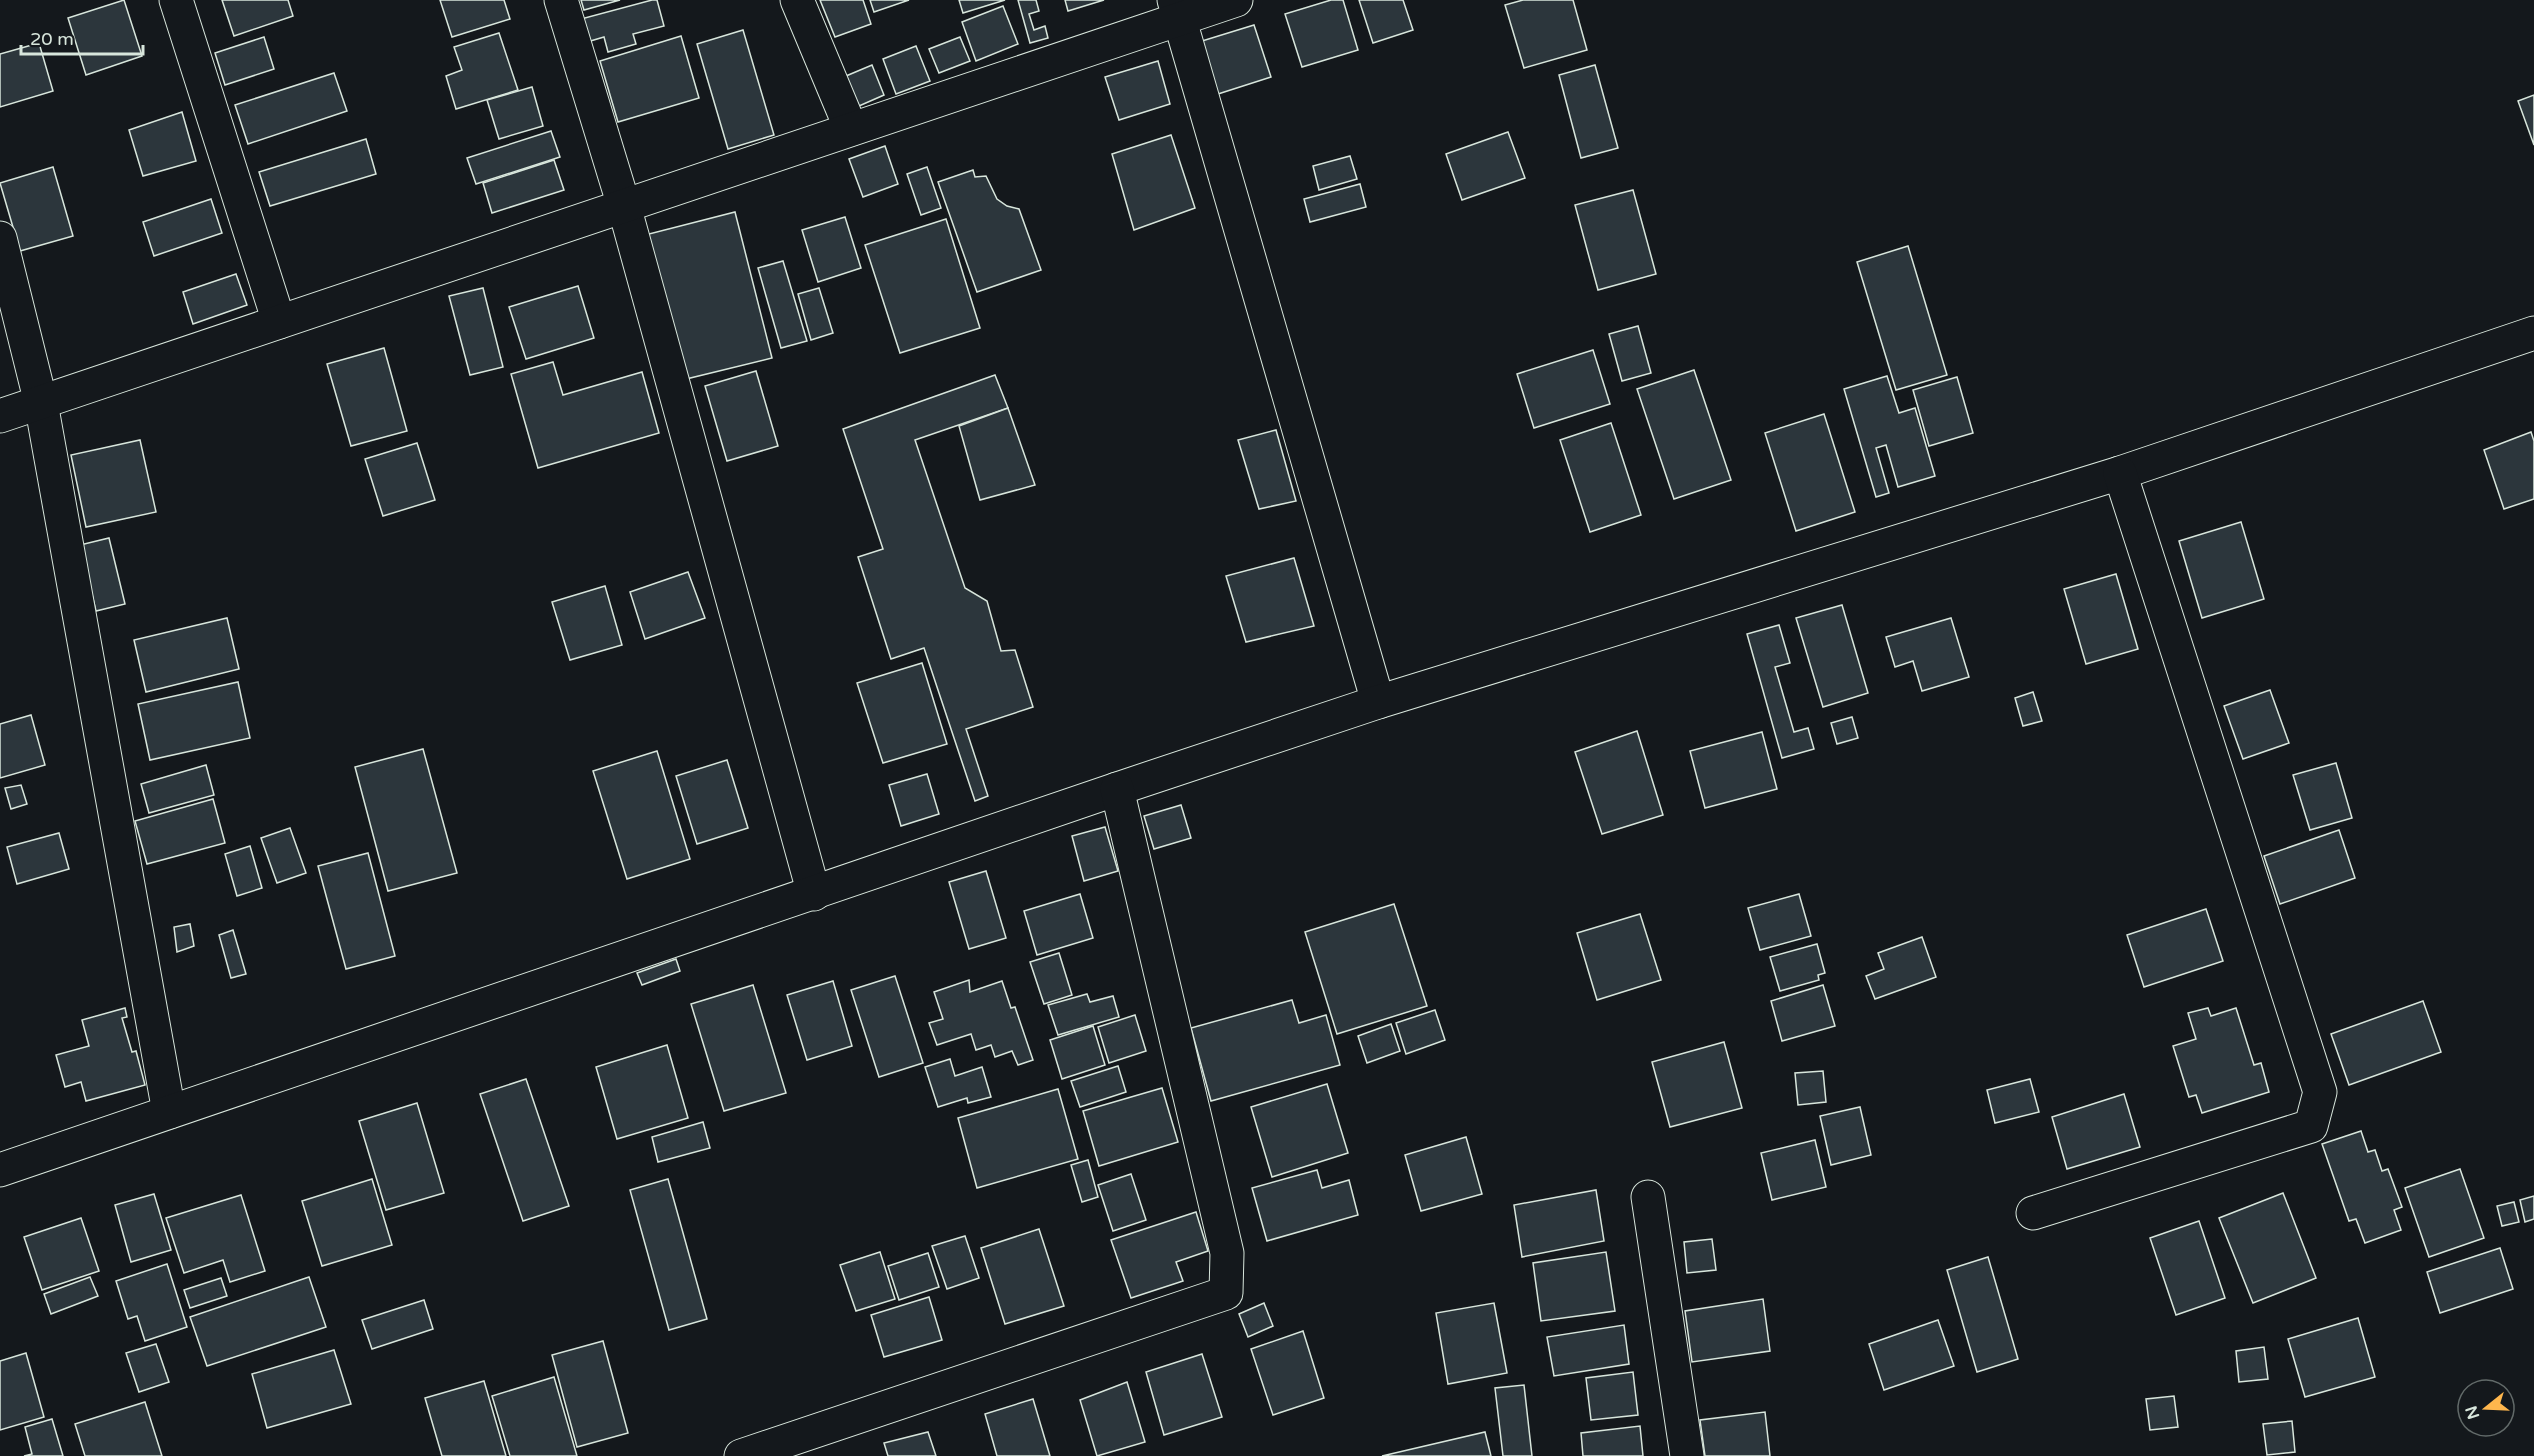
<svg xmlns="http://www.w3.org/2000/svg" width="2534" height="1456" viewBox="0 0 2534 1456" font-family="'Varela Round',sans-serif">
  <style>
    .building { fill: #2c363c; stroke: #d8e6dc; stroke-width: 1.5 }
    .lines { fill: none; stroke-linecap: round; stroke-linejoin: round }
    .minor-casing { stroke: #d8e6dc; stroke-width: 35 }
    .minor { stroke: #14181c; stroke-width: 33 }
  </style>
  <rect width="100%" height="100%" fill="#14181c"/>
  <g class="building">
    <polygon points="124,0 142,56 86,75 68,18"/>
    <polygon points="222,0 288,0 293,16 234,36"/>
    <polygon points="440,0 504,0 510,19 452,37"/>
    <polygon points="581,0 620,0 584,10"/>
    <polygon points="652,0 657,0 664,26 633,34 636,44 608,52 604,37 587,42 581,19"/>
    <polygon points="820,0 863,0 871,24 835,37"/>
    <polygon points="870,0 909,0 874,12"/>
    <polygon points="959,0 1005,0 963,13"/>
    <polygon points="1018,0 1036,0 1039,11 1029,14 1034,30 1045,26 1048,38 1030,43"/>
    <polygon points="1065,0 1104,0 1068,11"/>
    <polygon points="1331,0 1343,0 1358,50 1302,67 1285,14"/>
    <polygon points="1359,0 1403,0 1413,30 1373,43"/>
    <polygon points="1523,0 1573,0 1587,50 1524,68 1505,5"/>
    <polygon points="1003,6 1018,44 976,61 962,22"/>
    <polygon points="1254,25 1271,77 1218,94 1202,41"/>
    <polygon points="743,30 774,135 728,149 697,44"/>
    <polygon points="499,33 518,90 456,109 446,76 462,70 454,47"/>
    <polygon points="681,36 699,98 618,122 600,61"/>
    <polygon points="264,37 274,69 225,85 215,53"/>
    <polygon points="960,37 970,61 939,73 929,49"/>
    <polygon points="39,43 53,91 0,107 0,54"/>
    <polygon points="916,46 930,81 896,94 883,59"/>
    <polygon points="1158,61 1170,104 1119,120 1105,77"/>
    <polygon points="872,65 884,95 859,106 846,76"/>
    <polygon points="1595,65 1618,148 1581,158 1559,75"/>
    <polygon points="334,73 347,111 248,144 235,105"/>
    <polygon points="532,87 543,126 499,139 487,100"/>
    <polygon points="2534,95 2534,145 2518,101"/>
    <polygon points="182,112 196,161 143,176 129,130"/>
    <polygon points="551,131 560,157 476,184 467,158"/>
    <polygon points="1508,132 1525,178 1462,200 1446,154"/>
    <polygon points="1171,135 1195,208 1134,230 1112,154"/>
    <polygon points="366,139 376,174 270,206 259,172"/>
    <polygon points="885,146 898,184 863,197 849,159"/>
    <polygon points="1350,156 1357,179 1319,190 1313,166"/>
    <polygon points="554,160 564,190 492,213 483,183"/>
    <polygon points="53,167 73,236 20,251 0,183"/>
    <polygon points="927,167 941,208 921,215 907,174"/>
    <polygon points="973,170 975,177 986,176 997,199 1007,206 1019,209 1041,270 977,292 938,182"/>
    <polygon points="1360,184 1366,207 1310,222 1304,199"/>
    <polygon points="1633,190 1656,274 1598,290 1575,205"/>
    <polygon points="211,199 222,233 154,256 143,222"/>
    <polygon points="735,212 772,358 682,380 645,235"/>
    <polygon points="845,217 861,268 818,282 802,230"/>
    <polygon points="946,219 980,328 900,353 865,245"/>
    <polygon points="1908,246 1947,375 1896,390 1857,262"/>
    <polygon points="783,261 807,341 781,348 758,268"/>
    <polygon points="236,274 247,305 193,324 183,292"/>
    <polygon points="578,286 594,338 526,359 509,307"/>
    <polygon points="483,288 503,367 470,375 449,296"/>
    <polygon points="819,288 833,333 811,340 798,294"/>
    <polygon points="1638,326 1651,373 1622,381 1609,334"/>
    <polygon points="384,348 407,431 351,446 327,364"/>
    <polygon points="1593,350 1610,404 1534,428 1517,374"/>
    <polygon points="553,362 563,395 642,372 659,433 538,468 511,374"/>
    <polygon points="1694,370 1731,480 1674,499 1637,389"/>
    <polygon points="756,371 778,446 727,461 705,386"/>
    <polygon points="995,375 1008,408 915,440 965,588 987,601 1001,651 1015,650 1033,707 966,729 988,796 975,801 924,648 891,659 858,557 883,549 843,429"/>
    <polygon points="1887,376 1899,413 1915,408 1935,476 1898,487 1886,445 1876,448 1889,493 1876,497 1844,389"/>
    <polygon points="1957,377 1973,433 1929,446 1913,390"/>
    <polygon points="1008,408 1035,485 980,500 959,426"/>
    <polygon points="1824,414 1855,512 1796,531 1765,433"/>
    <polygon points="1611,423 1641,515 1590,532 1560,440"/>
    <polygon points="1276,430 1296,501 1259,509 1238,440"/>
    <polygon points="2531,432 2534,441 2534,499 2504,509 2484,450"/>
    <polygon points="140,440 156,512 86,527 71,455"/>
    <polygon points="417,443 435,500 383,516 365,459"/>
    <polygon points="2241,522 2264,599 2202,618 2179,541"/>
    <polygon points="109,538 125,604 96,611 80,545"/>
    <polygon points="1294,558 1314,626 1246,642 1226,576"/>
    <polygon points="688,572 705,618 645,639 630,592"/>
    <polygon points="2116,574 2138,649 2086,664 2064,589"/>
    <polygon points="605,586 622,645 570,660 552,602"/>
    <polygon points="1842,605 1868,693 1823,707 1796,618"/>
    <polygon points="227,618 239,669 146,692 134,640"/>
    <polygon points="1951,618 1969,677 1922,691 1913,661 1895,667 1886,637"/>
    <polygon points="1779,625 1790,663 1775,667 1794,732 1808,728 1814,749 1782,758 1747,634"/>
    <polygon points="922,663 947,744 883,763 857,683"/>
    <polygon points="238,682 250,738 150,760 138,704"/>
    <polygon points="2270,690 2289,743 2243,759 2224,706"/>
    <polygon points="2033,692 2042,721 2023,726 2015,698"/>
    <polygon points="31,715 45,765 0,778 0,724"/>
    <polygon points="1852,717 1858,738 1837,744 1831,723"/>
    <polygon points="1637,731 1663,815 1602,834 1575,752"/>
    <polygon points="1762,732 1777,789 1705,808 1690,751"/>
    <polygon points="423,749 457,873 388,891 355,767"/>
    <polygon points="657,751 690,859 627,879 593,771"/>
    <polygon points="727,760 748,828 697,844 676,776"/>
    <polygon points="2336,763 2352,818 2310,830 2293,775"/>
    <polygon points="206,765 214,795 149,813 141,784"/>
    <polygon points="927,774 939,814 901,826 889,785"/>
    <polygon points="21,785 27,804 11,809 5,788"/>
    <polygon points="213,799 225,843 147,864 135,821"/>
    <polygon points="1181,805 1191,838 1154,849 1144,816"/>
    <polygon points="1105,827 1118,871 1084,881 1072,836"/>
    <polygon points="290,828 306,873 277,883 261,838"/>
    <polygon points="2339,830 2355,878 2280,904 2264,856"/>
    <polygon points="59,833 69,869 17,884 7,847"/>
    <polygon points="250,846 262,888 237,896 225,854"/>
    <polygon points="368,853 395,956 346,969 318,866"/>
    <polygon points="986,871 1006,938 969,949 949,882"/>
    <polygon points="1080,894 1093,938 1037,955 1024,911"/>
    <polygon points="1799,894 1811,936 1760,950 1748,908"/>
    <polygon points="1394,904 1427,1006 1337,1034 1305,932"/>
    <polygon points="2206,909 2223,961 2144,987 2127,935"/>
    <polygon points="1640,914 1661,980 1597,1000 1577,933"/>
    <polygon points="190,924 194,946 177,952 174,927"/>
    <polygon points="233,930 246,974 231,978 219,935"/>
    <polygon points="1922,937 1936,977 1875,999 1866,976 1884,969 1878,953"/>
    <polygon points="1817,944 1825,973 1818,975 1819,980 1780,991 1770,957"/>
    <polygon points="1059,953 1072,995 1044,1004 1030,962"/>
    <polygon points="676,959 680,971 642,985 637,973"/>
    <polygon points="895,976 923,1063 879,1077 851,990"/>
    <polygon points="969,980 970,992 1002,981 1011,1008 1015,1007 1033,1060 1018,1065 1012,1051 995,1057 991,1045 976,1050 971,1034 937,1045 929,1023 943,1019 934,992"/>
    <polygon points="833,981 852,1046 807,1060 787,995"/>
    <polygon points="753,985 786,1093 724,1111 691,1004"/>
    <polygon points="1823,985 1835,1026 1782,1041 1771,1001"/>
    <polygon points="1087,994 1090,1002 1113,996 1119,1017 1058,1035 1048,1005"/>
    <polygon points="1292,1000 1299,1023 1326,1015 1340,1065 1211,1101 1191,1028"/>
    <polygon points="2423,1001 2441,1052 2349,1085 2331,1034"/>
    <polygon points="125,1008 127,1017 122,1018 132,1052 136,1051 145,1085 86,1101 81,1082 65,1087 56,1055 89,1046 82,1020"/>
    <polygon points="2208,1008 2211,1016 2236,1008 2254,1065 2261,1063 2269,1092 2202,1113 2196,1095 2189,1097 2173,1046 2196,1039 2188,1013"/>
    <polygon points="1435,1010 1445,1040 1406,1054 1396,1023"/>
    <polygon points="1135,1015 1146,1051 1109,1063 1098,1027"/>
    <polygon points="1391,1024 1400,1051 1367,1063 1358,1036"/>
    <polygon points="1093,1026 1105,1065 1062,1079 1050,1040"/>
    <polygon points="1724,1042 1742,1108 1670,1127 1652,1062"/>
    <polygon points="667,1045 688,1118 617,1139 596,1067"/>
    <polygon points="950,1059 955,1076 982,1067 991,1097 968,1103 967,1098 938,1107 925,1067"/>
    <polygon points="1118,1066 1126,1092 1080,1107 1071,1081"/>
    <polygon points="1823,1071 1826,1102 1798,1105 1795,1073"/>
    <polygon points="526,1079 569,1206 523,1221 480,1094"/>
    <polygon points="2030,1079 2039,1112 1995,1123 1987,1090"/>
    <polygon points="1327,1084 1348,1153 1272,1177 1251,1107"/>
    <polygon points="1162,1088 1178,1142 1099,1166 1083,1111"/>
    <polygon points="1058,1089 1078,1159 977,1188 958,1118"/>
    <polygon points="2124,1094 2140,1147 2067,1169 2052,1117"/>
    <polygon points="417,1103 444,1193 386,1210 359,1121"/>
    <polygon points="1860,1107 1871,1155 1831,1165 1820,1116"/>
    <polygon points="703,1122 710,1148 658,1162 652,1137"/>
    <polygon points="2361,1131 2368,1152 2375,1150 2382,1171 2388,1169 2402,1207 2394,1210 2401,1230 2365,1243 2356,1219 2349,1221 2322,1144"/>
    <polygon points="1466,1137 1482,1194 1421,1211 1405,1155"/>
    <polygon points="1815,1140 1826,1187 1772,1200 1761,1153"/>
    <polygon points="1088,1160 1098,1197 1082,1202 1071,1165"/>
    <polygon points="2460,1169 2484,1238 2429,1257 2405,1188"/>
    <polygon points="1317,1170 1322,1188 1349,1180 1358,1215 1267,1241 1252,1188"/>
    <polygon points="1131,1174 1146,1220 1113,1231 1098,1185"/>
    <polygon points="372,1179 392,1245 322,1266 302,1201"/>
    <polygon points="668,1179 707,1319 669,1330 630,1190"/>
    <polygon points="1596,1190 1604,1241 1522,1257 1514,1205"/>
    <polygon points="2283,1193 2316,1278 2253,1303 2219,1218"/>
    <polygon points="154,1194 171,1250 131,1262 115,1205"/>
    <polygon points="241,1195 265,1271 230,1282 223,1260 184,1273 166,1218"/>
    <polygon points="2534,1196 2534,1219 2525,1222 2520,1200"/>
    <polygon points="2514,1202 2519,1222 2502,1226 2497,1206"/>
    <polygon points="1196,1212 1208,1251 1176,1262 1183,1281 1131,1298 1111,1240"/>
    <polygon points="81,1218 99,1271 42,1290 24,1237"/>
    <polygon points="2199,1221 2225,1298 2176,1315 2150,1238"/>
    <polygon points="1039,1229 1064,1306 1005,1324 981,1248"/>
    <polygon points="965,1236 979,1278 947,1289 932,1246"/>
    <polygon points="1712,1239 1716,1270 1687,1273 1684,1242"/>
    <polygon points="2500,1248 2513,1289 2440,1313 2427,1272"/>
    <polygon points="880,1252 895,1299 856,1311 840,1265"/>
    <polygon points="1606,1252 1615,1311 1541,1321 1533,1263"/>
    <polygon points="928,1253 939,1287 899,1300 888,1266"/>
    <polygon points="1988,1257 2018,1359 1977,1372 1947,1270"/>
    <polygon points="167,1264 187,1327 145,1341 137,1316 128,1319 116,1281"/>
    <polygon points="90,1277 98,1296 51,1314 44,1294"/>
    <polygon points="309,1277 326,1327 207,1366 190,1317"/>
    <polygon points="221,1278 227,1296 190,1308 184,1290"/>
    <polygon points="929,1297 942,1340 884,1357 871,1315"/>
    <polygon points="1763,1299 1770,1351 1692,1362 1685,1311"/>
    <polygon points="424,1300 433,1329 372,1349 362,1320"/>
    <polygon points="1264,1303 1273,1326 1248,1337 1239,1314"/>
    <polygon points="1494,1303 1507,1373 1448,1384 1436,1313"/>
    <polygon points="2358,1318 2375,1377 2305,1397 2288,1339"/>
    <polygon points="1938,1320 1954,1366 1884,1390 1869,1344"/>
    <polygon points="1624,1325 1629,1364 1554,1376 1547,1337"/>
    <polygon points="1303,1331 1324,1398 1273,1415 1251,1349"/>
    <polygon points="603,1341 628,1433 577,1447 552,1355"/>
    <polygon points="156,1344 169,1382 139,1392 126,1353"/>
    <polygon points="2264,1347 2268,1379 2239,1382 2236,1351"/>
    <polygon points="334,1350 351,1404 267,1428 252,1374"/>
    <polygon points="26,1353 44,1417 0,1430 0,1361"/>
    <polygon points="1202,1354 1222,1417 1164,1435 1146,1372"/>
    <polygon points="1633,1372 1638,1415 1591,1420 1586,1378"/>
    <polygon points="554,1377 577,1456 510,1456 492,1396"/>
    <polygon points="484,1381 506,1456 442,1456 425,1398"/>
    <polygon points="1127,1382 1145,1442 1097,1456 1080,1400"/>
    <polygon points="1524,1385 1532,1456 1503,1456 1495,1388"/>
    <polygon points="2174,1396 2178,1427 2150,1430 2146,1399"/>
    <polygon points="1033,1399 1050,1456 997,1456 985,1414"/>
    <polygon points="145,1402 162,1456 85,1456 75,1424"/>
    <polygon points="1765,1412 1770,1456 1705,1456 1700,1420"/>
    <polygon points="52,1419 63,1456 24,1456 32,1454 25,1427"/>
    <polygon points="2292,1421 2295,1452 2267,1455 2263,1424"/>
    <polygon points="1640,1426 1643,1456 1583,1456 1581,1433"/>
    <polygon points="928,1432 936,1456 888,1456 884,1443"/>
    <polygon points="1485,1432 1491,1456 1382,1456"/>
  </g>
  <g class="lines">
    <defs>
      <g id="minor">
        <polyline points="176,0 279,322"/>
        <polyline points="561,0 624,206 814,894"/>
        <polyline points="797,0 851,129"/>
        <polyline points="1174,0 1378,702"/>
        <polyline points="0,238 41,403 169,1112"/>
        <polyline points="0,416 1236,0"/>
        <polyline points="0,1170 1117,789 1378,702 2120,473 2534,333"/>
        <polyline points="1648,1197 1687,1456"/>
        <polyline points="2033,1213 2311,1126 2320,1092 2120,473"/>
        <polyline points="741,1456 1226,1293 1227,1253 1117,789"/>
      </g>
    </defs>
    <use href="#minor" class="minor-casing"/>
    <use href="#minor" class="minor"/>
  </g>
  <g transform="translate(2486 1408) rotate(252)"><circle r="28" fill="#14181c" stroke="#626a69" stroke-width="1.5"/>
  <path d="M0-4.5L10 22L0 15L-10 22Z" fill="#ffb74d"/>
  <text y="-9" font-size="16" font-weight="bold" text-anchor="middle" fill="#d8e6dc">N</text>
  </g>
  <path d="M21 45v9h122v-9" fill="none" stroke="#d8e6dc" stroke-width="3"/>
  <text x="30" y="45" font-size="18" fill="#d8e6dc" stroke="#14181c" stroke-width="4.5" paint-order="stroke">20 m</text>
</svg>
